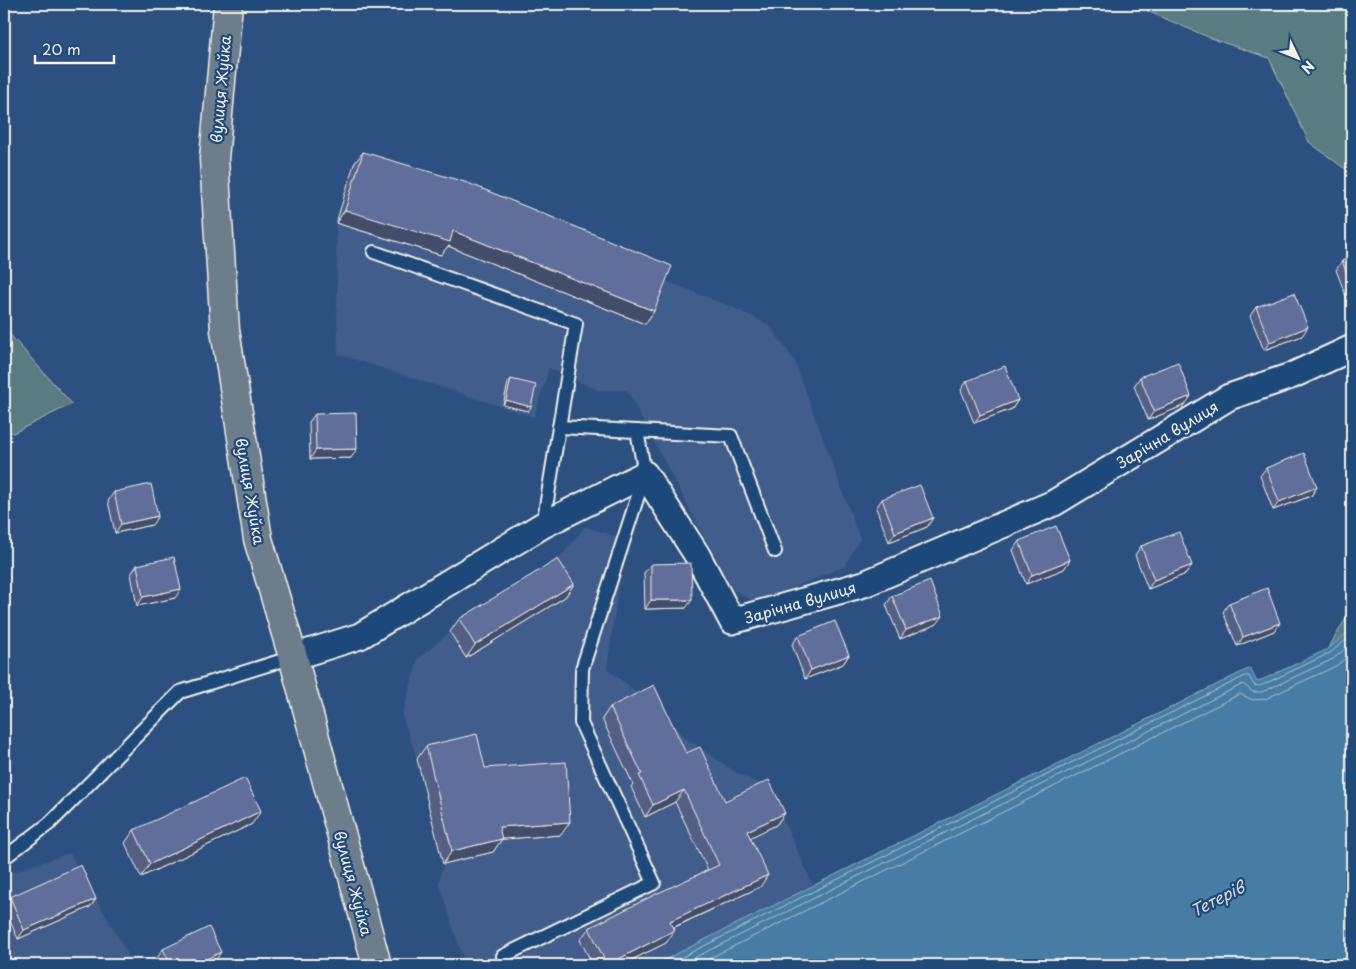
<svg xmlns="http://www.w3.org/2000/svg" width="1356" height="969" viewBox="0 0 1356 969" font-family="'Playpen Sans',sans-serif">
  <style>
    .built { fill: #405d8b }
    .green { fill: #597c81; stroke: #a6b6b4 }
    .water { fill: #467ba4; stroke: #8caabf }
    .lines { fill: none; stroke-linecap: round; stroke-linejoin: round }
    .shore { stroke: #aec2cd; stroke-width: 1 }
    .lane-casing { stroke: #f4f1e8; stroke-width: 16 }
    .street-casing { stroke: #f4f1e8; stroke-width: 29 }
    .highway-casing { stroke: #f4f1e8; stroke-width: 31 }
    .lane { stroke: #1f4a7a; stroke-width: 12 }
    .street { stroke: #1f4a7a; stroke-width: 25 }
    .highway { stroke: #6c7d8c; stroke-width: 28 }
    .wall { fill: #535f85; stroke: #f4f1e8 }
    .shaded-wall { fill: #434d6c; stroke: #f4f1e8 }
    .building { fill: #606e9b; stroke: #f4f1e8 }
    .labels { text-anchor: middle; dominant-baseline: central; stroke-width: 4.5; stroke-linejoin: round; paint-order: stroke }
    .street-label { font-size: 15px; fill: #f4f1e8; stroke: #1f4a7a }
    .water-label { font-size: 16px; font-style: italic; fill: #dadfde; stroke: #1f4a7a }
  </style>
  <rect width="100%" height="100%" fill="#2c5181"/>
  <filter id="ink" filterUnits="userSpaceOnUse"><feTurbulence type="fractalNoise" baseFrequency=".02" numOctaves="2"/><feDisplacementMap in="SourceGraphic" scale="10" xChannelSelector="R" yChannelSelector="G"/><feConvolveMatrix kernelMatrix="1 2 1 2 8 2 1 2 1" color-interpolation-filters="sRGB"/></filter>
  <g filter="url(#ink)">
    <g class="built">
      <polygon points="354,164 492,211 734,308 769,325 794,360 860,539 844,567 756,602 732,590 627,390 598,390 549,368 534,417 338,354 336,223"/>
      <polygon points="585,527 625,539 607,669 645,698 687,739 737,773 769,788 816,892 662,965 465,965 439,883 443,864 417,759 402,715 418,659 450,632 549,571"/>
      <polygon points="70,853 134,965 4,965 4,875"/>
    </g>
    <g class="green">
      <polygon points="1151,4 1352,4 1352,174 1309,142 1269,58 1213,39 1147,11"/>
      <polygon points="4,328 72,404 13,433 4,430"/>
      <polygon points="1352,608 1352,629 1328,649"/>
    </g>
    <polygon class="water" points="1352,629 1352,965 654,965 1250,668 1257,682 1328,649"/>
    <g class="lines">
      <g class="shore">
        <polyline points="666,965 1245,676 1249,676 1254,685 1260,686 1330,653 1352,635"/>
        <polyline points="680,965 1243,684 1253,692 1262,692 1333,659 1352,643"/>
        <polyline points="696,965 1240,694 1253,700 1265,699 1336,666 1352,653"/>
      </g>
      <defs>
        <g id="lane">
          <polyline points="374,252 576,324 543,525"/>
          <polyline points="559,427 731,436 775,551"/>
          <polyline points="4,858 50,823 180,692 293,657"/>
          <polyline points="503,956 654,883 581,723 582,669 645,474 637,431"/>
        </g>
        <polyline id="street" points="293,657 360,636 543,525 645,474 697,555 732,621 864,584 1054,503 1229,397 1291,376 1352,348"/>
        <polyline id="highway" points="228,4 214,159 225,330 258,539 293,657 377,965"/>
      </defs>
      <use href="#lane" class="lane-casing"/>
      <use href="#street" class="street-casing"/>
      <use href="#highway" class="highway-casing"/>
      <use href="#lane" class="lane"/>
      <use href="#street" class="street"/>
      <use href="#highway" class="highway"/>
    </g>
    <g class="wall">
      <polygon points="363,152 654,311 645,324 448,246 441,255 336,223 354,164"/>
      <polygon points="1352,257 1352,302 1349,304 1336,270 1342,261"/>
      <polygon points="1256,307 1302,336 1264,350 1250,316"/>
      <polygon points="1140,377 1185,405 1148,420 1134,386"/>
      <polygon points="511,379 528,411 503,405 508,383"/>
      <polygon points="967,381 1018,400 1012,409 974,423 961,390"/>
      <polygon points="1352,383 1352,391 1350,386"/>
      <polygon points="315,414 351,458 310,459 309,422"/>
      <polygon points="1266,468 1317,487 1311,496 1273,510 1260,476"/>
      <polygon points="114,492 152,525 115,533 108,501"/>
      <polygon points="882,499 927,527 889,542 876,508"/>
      <polygon points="1019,541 1070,560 1064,569 1026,584 1013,550"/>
      <polygon points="1141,546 1192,565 1186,574 1148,589 1135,555"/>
      <polygon points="651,564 686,608 645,609 644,573"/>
      <polygon points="137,565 175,598 137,606 131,574"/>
      <polygon points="574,584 565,597 466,658 450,632 459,619"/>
      <polygon points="892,596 937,624 900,639 886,605"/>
      <polygon points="1229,603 1280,623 1274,631 1237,646 1223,612"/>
      <polygon points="798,636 849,655 843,664 805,679 792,645"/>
      <polygon points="610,707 686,753 725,801 785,813 776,825 750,837 760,887 673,928 666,943 621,965 593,965 580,940 589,928 708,870 675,802 645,817 631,787 633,784 602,719"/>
      <polygon points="426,746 485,768 561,835 502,839 493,852 443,864 417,759"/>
      <polygon points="252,824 141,877 125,843 134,830"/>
      <polygon points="10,897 96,899 90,907 18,939 4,907"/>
      <polygon points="163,949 215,961 207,965 160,965 157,958"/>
    </g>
    <g class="shaded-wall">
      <polygon points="345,210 453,231 654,311 645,324 448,246 441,255 336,223"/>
      <polygon points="1308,327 1302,336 1264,350 1270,342"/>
      <polygon points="1191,396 1185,405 1148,420 1154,411"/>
      <polygon points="506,400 531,407 528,411 503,405"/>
      <polygon points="1018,400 1012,409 974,423 980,415"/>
      <polygon points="357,449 351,458 310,459 316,450"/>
      <polygon points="1317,487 1311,496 1273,510 1279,502"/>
      <polygon points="158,516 152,525 115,533 121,524"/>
      <polygon points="933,518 927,527 889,542 895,533"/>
      <polygon points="1070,560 1064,569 1026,584 1032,575"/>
      <polygon points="1192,565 1186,574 1148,589 1154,580"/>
      <polygon points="574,584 565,597 466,658 475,645"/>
      <polygon points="181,589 175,598 137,606 143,597"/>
      <polygon points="651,600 692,600 686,608 645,609"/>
      <polygon points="943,616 937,624 900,639 906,630"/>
      <polygon points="1280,623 1274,631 1237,646 1243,637"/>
      <polygon points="849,655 843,664 805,679 811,670"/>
      <polygon points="684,790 675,802 645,817 653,805"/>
      <polygon points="261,811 252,824 141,877 150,864"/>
      <polygon points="785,813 776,825 739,843 747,831"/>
      <polygon points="570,822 561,835 490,840 499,827"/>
      <polygon points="502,839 493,852 443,864 452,851"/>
      <polygon points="768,875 760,887 661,933 670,921"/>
      <polygon points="96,899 90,907 18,939 24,930"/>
      <polygon points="675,930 666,943 621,965 607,965"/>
      <polygon points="221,952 215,961 207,965 194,965"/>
    </g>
    <g class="building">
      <polygon points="363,152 468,183 672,266 654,311 453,231 450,242 345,210"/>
      <polygon points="1352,257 1352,287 1342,261"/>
      <polygon points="1294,293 1308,327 1270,342 1256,307"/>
      <polygon points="1178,362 1191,396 1154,411 1140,377"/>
      <polygon points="1005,366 1018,400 980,415 967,381"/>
      <polygon points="511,379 536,385 531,407 506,400"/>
      <polygon points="356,413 357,449 316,450 315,414"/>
      <polygon points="1304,453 1317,487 1279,502 1266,468"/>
      <polygon points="151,484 158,516 121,524 114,492"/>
      <polygon points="920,485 933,518 895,533 882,499"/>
      <polygon points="1056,526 1070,560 1032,575 1019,541"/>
      <polygon points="1179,532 1192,565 1154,580 1141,546"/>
      <polygon points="174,557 181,589 143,597 137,565"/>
      <polygon points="558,559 574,584 475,645 459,619"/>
      <polygon points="691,563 692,600 651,600 651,564"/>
      <polygon points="930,581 943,616 906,630 892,596"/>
      <polygon points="1267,588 1280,623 1243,637 1229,603"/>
      <polygon points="835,621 849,655 811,670 798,636"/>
      <polygon points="654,685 686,753 700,747 725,801 769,780 785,813 747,831 768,875 670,921 675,930 607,965 589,928 656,894 719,865 684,790 653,805 639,775 642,774 610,707"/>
      <polygon points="477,734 485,768 566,762 570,822 499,827 502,839 452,851 426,746"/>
      <polygon points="245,778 261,811 150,864 134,830"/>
      <polygon points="81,865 96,899 24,930 10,897"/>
      <polygon points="209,927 221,952 194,965 171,965 163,949"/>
    </g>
  </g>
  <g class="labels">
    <g class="street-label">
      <text transform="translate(220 89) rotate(-85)">вулиця Жуйка</text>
      <text transform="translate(1167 434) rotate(-31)">Зарічна вулиця</text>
      <text transform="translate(251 491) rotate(80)">вулиця Жуйка</text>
      <text transform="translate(800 602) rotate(-16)">Зарічна вулиця</text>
      <text transform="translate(354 883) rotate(75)">вулиця Жуйка</text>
    </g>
    <g class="water-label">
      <text transform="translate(1217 898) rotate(-27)">Тетерів</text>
    </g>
  </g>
  <rect width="1356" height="969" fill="none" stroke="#1f4a7a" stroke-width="20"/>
  <rect x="10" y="10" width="1336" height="949" fill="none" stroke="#f4f1e8" stroke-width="2" filter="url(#ink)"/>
  <g transform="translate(1298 58) rotate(133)" stroke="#1f4a7a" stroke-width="4" paint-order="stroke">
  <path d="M0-4L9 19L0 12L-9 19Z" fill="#f4f1e8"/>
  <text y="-8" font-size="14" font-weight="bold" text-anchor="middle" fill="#f4f1e8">N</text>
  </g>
  <path d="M35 55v8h79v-8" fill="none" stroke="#f4f1e8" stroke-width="2.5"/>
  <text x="42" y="55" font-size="15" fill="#f4f1e8" stroke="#1f4a7a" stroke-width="4" paint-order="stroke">20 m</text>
</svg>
